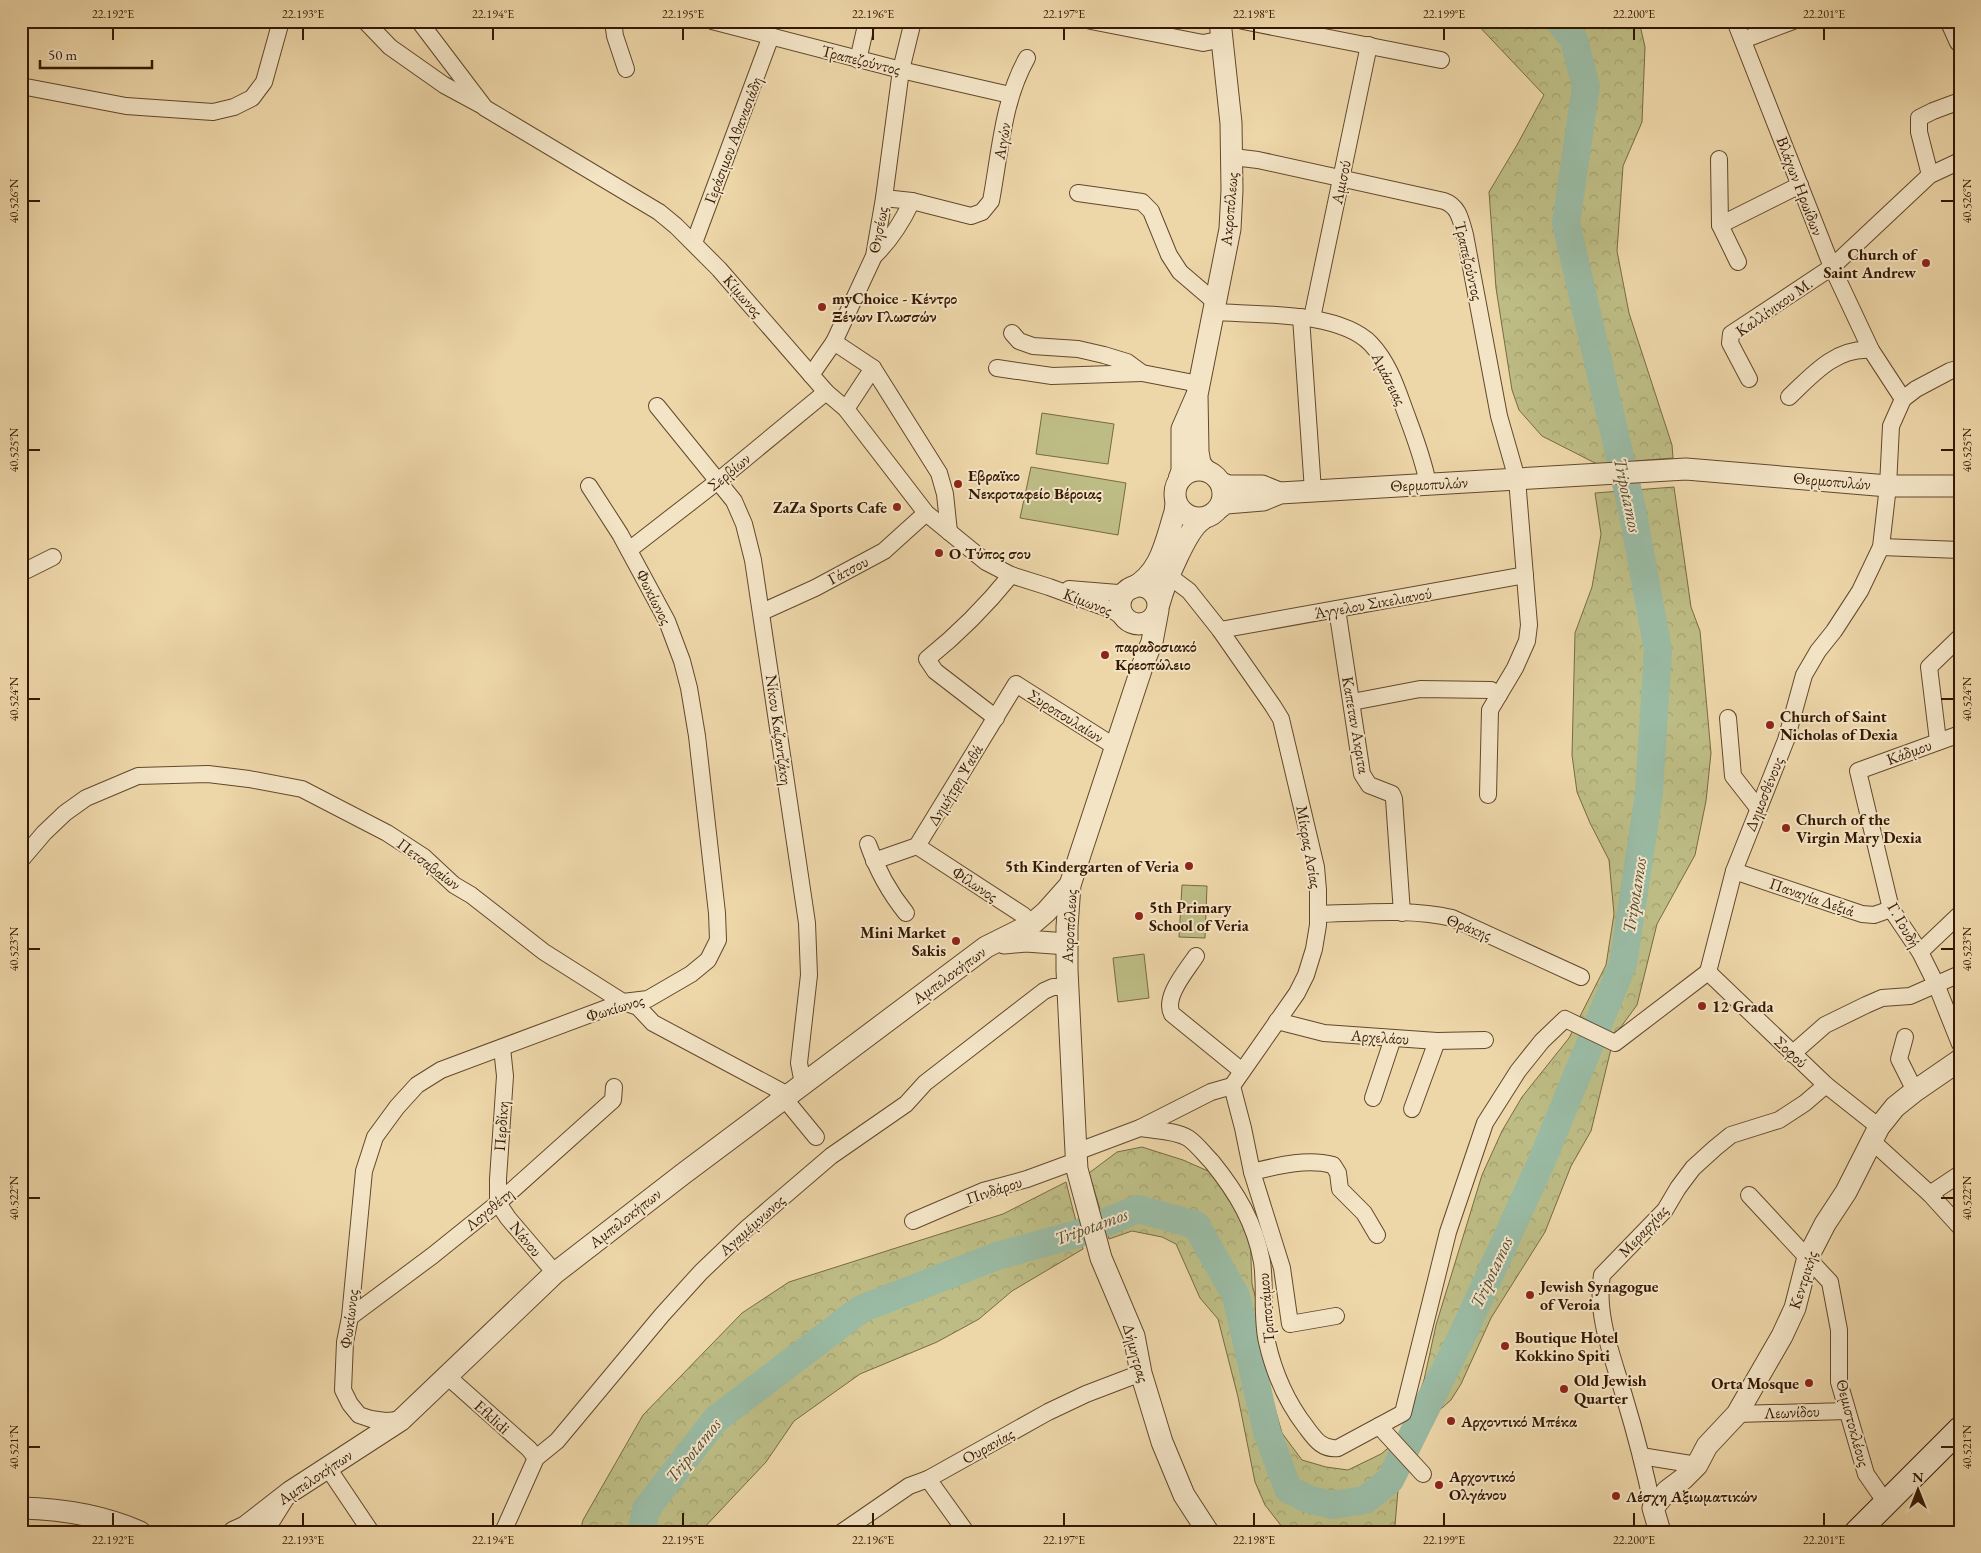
<svg xmlns="http://www.w3.org/2000/svg" width="1981" height="1553" viewBox="0 0 1981 1553" font-family="'EB Garamond',serif">
  <style>
    .forest { fill: url(#forest-crowns); stroke: #786a42 }
    .green { fill: #bdbc84; stroke: #786a42 }
    .lines { fill: none; stroke-linecap: round; stroke-linejoin: round }
    .river { stroke: #9abaa3; stroke-width: 28 }
    .minor-casing { stroke: #62482b; stroke-width: 18 }
    .tertiary-casing { stroke: #62482b; stroke-width: 23 }
    .secondary-casing { stroke: #341801; stroke-width: 26 }
    .minor { stroke: #f3e4c6; stroke-width: 16 }
    .tertiary { stroke: #f3e4c6; stroke-width: 21 }
    .secondary { stroke: #f3e4c6; stroke-width: 24 }
    .ticks { fill: none; stroke: #341801; stroke-width: 2 }
    .poi-dot { fill: #8f2418; stroke: #f3e4c6; stroke-width: 2 }
    .labels { text-anchor: middle; dominant-baseline: central; stroke-width: 4; stroke-linejoin: round; paint-order: stroke }
    .street-label { font-size: 16px; fill: #341801; stroke: #f3e4c6 }
    .poi-label { font-size: 16px; font-weight: bold; fill: #341801; stroke: #f3e4c6; text-anchor: start }
    .water-label { font-size: 18px; font-style: italic; fill: #534932; stroke: #f3e4c6 }
    .neatline { fill: none; stroke: #341801; stroke-width: 2 }
    .ticks-label { font-size: 12px; text-anchor: middle; fill: #341801 }
  </style>
  <defs>
    <pattern id="forest-crowns" width="20" height="18" patternUnits="userSpaceOnUse" patternTransform="scale(1.25)"><rect width="20" height="18" fill="#bdbc84"/><path d="M2 6a3 3 0 1 1 6 0M12 15a3 3 0 1 1 6 0" fill="none" stroke="#a3a170"/></pattern>
  </defs>
  <rect width="100%" height="100%" fill="#edd6a8"/>
  <filter id="stains"><feTurbulence type="fractalNoise" baseFrequency=".004" numOctaves="4"/><feColorMatrix values="0 0 0 0 .2 0 0 0 0 .09 0 0 0 0 .02 0 0 0 .5 -.17"/></filter>
  <radialGradient id="worn" r=".72"><stop offset=".6" stop-color="#630" stop-opacity="0"/><stop offset="1" stop-color="#630" stop-opacity=".3"/></radialGradient>
  <g class="forest">
    <polygon points="1474,21 1639,21 1645,47 1642,122 1623,166 1617,251 1629,313 1672,445 1673,458 1597,464 1542,436 1519,410 1512,390 1496,288 1489,192 1517,145 1544,95"/>
    <polygon points="1674,487 1691,607 1700,631 1711,753 1706,801 1695,855 1657,924 1637,1005 1618,1031 1611,1049 1591,1131 1571,1166 1545,1232 1491,1318 1461,1384 1451,1400 1434,1415 1412,1459 1396,1442 1412,1414 1424,1380 1436,1325 1482,1175 1502,1131 1522,1097 1569,1038 1606,965 1614,914 1609,860 1590,823 1577,792 1572,755 1575,633 1592,587 1601,534 1595,493"/>
    <polygon points="1142,1147 1183,1160 1208,1171 1230,1193 1250,1232 1252,1284 1262,1323 1260,1347 1264,1370 1282,1433 1302,1460 1326,1467 1348,1470 1381,1454 1393,1444 1410,1463 1398,1490 1395,1525 1390,1532 1286,1532 1265,1505 1255,1482 1238,1397 1218,1319 1200,1298 1176,1244 1162,1237 1132,1231 1109,1239 1089,1173 1117,1152"/>
    <polygon points="1066,1182 1083,1249 1012,1291 979,1319 937,1342 860,1374 794,1421 766,1462 700,1532 580,1532 583,1520 643,1415 742,1313 789,1282 1003,1214"/>
  </g>
  <g class="green">
    <polygon points="1042,413 1114,424 1108,464 1036,454"/>
    <polygon points="1031,467 1126,483 1118,535 1020,518"/>
    <polygon points="1182,885 1207,886 1205,938 1179,937"/>
    <polygon points="1144,954 1149,998 1118,1002 1113,958"/>
  </g>
  <g class="lines">
    <polyline class="river" points="641,1532 646,1509 716,1419 861,1309 997,1256 1077,1234 1138,1209 1196,1225 1236,1296 1267,1432 1288,1489 1308,1499 1332,1505 1365,1500 1390,1480 1461,1338 1540,1165 1623,964 1649,793 1658,650 1632,509 1566,223 1586,86 1574,40 1559,21"/>
    <defs>
      <g id="minor">
        <polyline points="365,21 390,47 444,85 481,105"/>
        <polyline points="419,21 485,108 659,212 676,226 719,269 826,392 846,409 926,513 986,562 1011,575 1049,587 1112,610 1126,619"/>
        <polyline points="613,21 615,36 626,69"/>
        <polyline points="712,21 901,70 1010,95"/>
        <polyline points="1091,21 1203,43 1223,39"/>
        <polyline points="1243,21 1441,60"/>
        <polyline points="1735,21 1832,267 1871,350 1903,399"/>
        <polyline points="1743,40 1793,21"/>
        <polyline points="858,60 867,21"/>
        <polyline points="21,86 126,106 213,112 234,107 252,98 264,82 281,21"/>
        <path d="M1233 157 1258 160 1444 201C1459 206 1461 221 1465 235L1499 416 1517 479 1529 625 1527 641 1515 668 1490 710 1488 795"/>
        <polyline points="1719,159 1720,225 1738,262"/>
        <polyline points="1930,175 1919,132 1919,118 1933,111 1960,101"/>
        <polyline points="1078,193 1142,202 1151,211 1169,255 1180,272 1215,302"/>
        <path d="M884 198 912 201 971 216 982 212 991 201C1000 153 1003 100 1027 58"/>
        <polyline points="1720,225 1800,185"/>
        <polyline points="694,243 771,36"/>
        <path d="M874 256C891 240 902 222 912 201"/>
        <path d="M1214 312C1258 315 1339 311 1371 344 1388 362 1396 386 1404 408 1413 433 1423 457 1428 484"/>
        <polyline points="1301,317 1313,491"/>
        <polyline points="1312,318 1369,45"/>
        <polyline points="1012,333 1019,341 1033,346 1078,349 1104,355 1127,362 1142,373 1199,384"/>
        <polyline points="834,342 873,368 939,473 945,494 949,532"/>
        <polyline points="997,368 1052,376 1142,373"/>
        <polyline points="811,375 834,342 874,256 884,198 901,70 913,21"/>
        <polyline points="1749,379 1730,343 1731,334 1832,267 1930,175 1960,161"/>
        <path d="M1789 397C1812 375 1836 347 1871 350"/>
        <polyline points="657,406 734,501 744,524 753,560 807,923 809,975 799,1063 803,1084"/>
        <polyline points="846,409 873,368"/>
        <polyline points="1881,547 1960,550"/>
        <polyline points="629,550 718,481 826,392"/>
        <polyline points="21,573 53,557"/>
        <polyline points="1069,589 1118,593 1126,591"/>
        <polyline points="1337,609 1362,774 1369,785 1392,794 1394,799 1402,913"/>
        <polyline points="762,612 815,588 884,551 926,513"/>
        <polyline points="1220,630 1525,575"/>
        <polyline points="1352,702 1420,689 1491,690 1499,695"/>
        <path d="M996 718 935 671 927 659C958 634 986 606 1011 575"/>
        <polyline points="1728,718 1733,776 1758,808"/>
        <polyline points="1960,734 1858,771 1891,909 1920,952 1936,984 1960,1044"/>
        <polyline points="1938,741 1929,667 1960,637"/>
        <path d="M868 844C877 870 889 892 906 913"/>
        <polyline points="917,846 1023,915 1032,924"/>
        <polyline points="21,860 44,833 65,813 86,798 138,776 208,774 249,779 302,789 387,833 424,857 454,885 471,895 544,952 623,1002 638,1007 653,1023 788,1095"/>
        <polyline points="874,861 917,846 1016,684 1117,748"/>
        <polyline points="1734,871 1862,914 1874,915 1891,909"/>
        <path d="M1318 914C1362 913 1409 908 1452 918L1581 977"/>
        <polyline points="1920,952 1960,914"/>
        <path d="M1196 956C1187 970 1163 997 1172 1014L1242 1071"/>
        <polyline points="1708,972 1734,871 1786,740 1804,675 1818,651 1834,631 1860,591 1881,547 1888,486 1891,426 1903,399 1916,389 1950,371 1960,368"/>
        <polyline points="1708,972 1826,1085 1879,1127"/>
        <polyline points="1277,1021 1324,1033 1437,1041 1485,1040"/>
        <polyline points="1905,1037 1899,1059 1915,1091"/>
        <polyline points="502,1048 505,1076 498,1179 498,1203 508,1218 555,1273"/>
        <polyline points="1792,1054 1825,1025 1866,1005 1882,998 1910,996 1960,974"/>
        <polyline points="1232,1086 1243,1128 1252,1172 1282,1268 1290,1324 1336,1316"/>
        <polyline points="784,1098 816,1137"/>
        <polyline points="1373,1098 1393,1038"/>
        <polyline points="1412,1109 1437,1041"/>
        <path d="M1140 1128C1155 1131 1174 1130 1188 1138 1197 1144 1204 1154 1212 1162 1237 1193 1255 1223 1262 1262 1266 1288 1261 1316 1267 1342 1274 1373 1286 1401 1306 1427 1315 1439 1322 1450 1338 1448L1403 1413 1448 1232 1485 1123 1518 1071 1542 1041 1565 1019 1615 1043 1708 972"/>
        <polyline points="1873,1142 1930,1194 1960,1227"/>
        <polyline points="1076,1152 1140,1128 1211,1092 1232,1086 1297,993 1306,975 1314,949 1318,925 1318,890 1316,867 1281,719 1273,706 1220,630 1189,591 1169,576"/>
        <path d="M1252 1172C1277 1166 1306 1158 1333 1165L1338 1173 1340 1189 1364 1213 1377 1235"/>
        <polyline points="1930,1194 1960,1174"/>
        <polyline points="1749,1195 1830,1282 1839,1330 1839,1382 1866,1474 1886,1503"/>
        <polyline points="913,1221 983,1191 1027,1179 1076,1161"/>
        <polyline points="350,1317 432,1256 498,1203 613,1100 614,1087"/>
        <polyline points="447,1376 529,1449 536,1458"/>
        <polyline points="1737,1414 1847,1411"/>
        <polyline points="401,1420 385,1421 371,1419 359,1415 350,1404 343,1390 345,1342 350,1317 364,1171 375,1137 397,1107 417,1085 441,1070 623,1002 648,999 691,974 708,960 718,940 717,913 697,736 689,688 682,661 667,621 620,534 589,486"/>
        <polyline points="1379,1426 1423,1474"/>
        <polyline points="1641,1456 1697,1465"/>
        <polyline points="328,1468 371,1532"/>
        <polyline points="928,1479 966,1532"/>
        <path d="M1653 1508C1645 1471 1636 1435 1625 1399 1614 1360 1595 1316 1602 1275L1665 1210 1678 1188 1693 1168 1715 1148 1731 1135 1779 1120 1805 1103 1826 1085"/>
        <polyline points="265,1532 285,1500"/>
        <polyline points="503,1532 536,1458 557,1441 662,1315 701,1272 747,1228 831,1156 906,1104 925,1083 1044,991 1053,987 1068,987"/>
        <polyline points="842,1532 909,1486 928,1479 1048,1412 1086,1394 1141,1373"/>
      </g>
      <g id="tertiary">
        <polyline points="1951,21 1960,41"/>
        <circle cx="1199" cy="494" r="24"/>
        <polyline points="1205,470 1200,463 1198,452 1197,395 1230,229 1232,190 1231,123 1220,21"/>
        <polyline points="1179,479 1182,471 1182,429 1196,397"/>
        <polyline points="1221,483 1229,486 1262,486 1279,493"/>
        <polyline points="1219,508 1226,503 1263,500 1280,493 1686,469 1888,486 1960,486"/>
        <circle cx="1139" cy="605" r="19"/>
        <path d="M1132 588C1161 574 1166 540 1175 512L1176 503"/>
        <path d="M1159 604C1164 585 1187 528 1203 519"/>
        <polyline points="1158,610 1152,642 1143,664 1070,885 1067,927 1067,970 1076,1152 1077,1169 1101,1258 1134,1336 1141,1373 1162,1442 1184,1495 1208,1532"/>
        <polyline points="1004,943 1026,941 1067,944"/>
        <path d="M21 1508C61 1509 104 1516 140 1532"/>
        <polyline points="234,1532 245,1527 290,1492 401,1420 555,1273 683,1174 986,947 1032,924 1046,912 1070,885"/>
        <polyline points="1660,1532 1653,1508 1667,1491 1683,1479 1697,1465 1707,1446 1737,1414 1782,1336 1795,1308 1808,1257 1825,1224 1846,1192 1879,1127 1895,1107 1915,1091 1960,1060"/>
      </g>
      <polyline id="secondary" points="1857,1532 1960,1429"/>
    </defs>
    <use href="#minor" class="minor-casing"/>
    <use href="#tertiary" class="tertiary-casing"/>
    <use href="#secondary" class="secondary-casing"/>
    <use href="#minor" class="minor"/>
    <use href="#tertiary" class="tertiary"/>
    <use href="#secondary" class="secondary"/>
  </g>
  <path class="ticks" d="M113 28V40M303 28V40M493 28V40M683 28V40M873 28V40M1064 28V40M1254 28V40M1444 28V40M1634 28V40M1824 28V40M28 201H40M1941 201H1954M28 450H40M1941 450H1954M28 699H40M1941 699H1954M28 949H40M1941 949H1954M28 1198H40M1941 1198H1954M28 1447H40M1941 1447H1954M113 1513V1526M303 1513V1526M493 1513V1526M683 1513V1526M873 1513V1526M1064 1513V1526M1254 1513V1526M1444 1513V1526M1634 1513V1526M1824 1513V1526"/>
  <g class="poi-dot">
    <circle cx="1926" cy="263" r="5"/>
    <circle cx="822" cy="307" r="5"/>
    <circle cx="958" cy="484" r="5"/>
    <circle cx="897" cy="507" r="5"/>
    <circle cx="939" cy="553" r="5"/>
    <circle cx="1105" cy="655" r="5"/>
    <circle cx="1770" cy="725" r="5"/>
    <circle cx="1786" cy="828" r="5"/>
    <circle cx="1189" cy="866" r="5"/>
    <circle cx="1139" cy="916" r="5"/>
    <circle cx="956" cy="941" r="5"/>
    <circle cx="1702" cy="1006" r="5"/>
    <circle cx="1530" cy="1295" r="5"/>
    <circle cx="1505" cy="1346" r="5"/>
    <circle cx="1809" cy="1383" r="5"/>
    <circle cx="1564" cy="1389" r="5"/>
    <circle cx="1451" cy="1421" r="5"/>
    <circle cx="1439" cy="1485" r="5"/>
    <circle cx="1616" cy="1496" r="5"/>
  </g>
  <g class="labels">
    <g class="street-label">
      <text transform="translate(861 60) rotate(14)">Τραπεζούντος</text>
      <text transform="translate(733 140) rotate(-69)">Γεράσιμου Αθανασιάδη</text>
      <text transform="translate(1002 141) rotate(-80)">Αιγών</text>
      <text transform="translate(1341 182) rotate(-78)">Αμισού</text>
      <text transform="translate(1800 186) rotate(69)">Βλάχων Ηρωίδων</text>
      <text transform="translate(1229 209) rotate(-85)">Ακροπόλεως</text>
      <text transform="translate(878 230) rotate(-79)">Θησέως</text>
      <text transform="translate(1469 261) rotate(77)">Τραπεζούντος</text>
      <text transform="translate(743 296) rotate(49)">Κίμωνος</text>
      <text transform="translate(1774 307) rotate(-35)">Καλλίνικου Μ.</text>
      <text transform="translate(1389 379) rotate(63)">Αμάσειας</text>
      <text transform="translate(729 472) rotate(-39)">Σερβίων</text>
      <text transform="translate(1832 481) rotate(5)">Θερμοπυλών</text>
      <text transform="translate(1429 484) rotate(-3)">Θερμοπυλών</text>
      <text transform="translate(848 570) rotate(-28)">Γάτσου</text>
      <text transform="translate(654 597) rotate(63)">Φωκίωνος</text>
      <text transform="translate(1088 602) rotate(21)">Κίμωνος</text>
      <text transform="translate(1373 603) rotate(-10)">Άγγελου Σικελιανού</text>
      <text transform="translate(1066 716) rotate(32)">Συροπουλαίων</text>
      <text transform="translate(1356 725) rotate(80)">Καπεταν Ακριτα</text>
      <text transform="translate(779 730) rotate(82)">Νίκου Καζαντζάκη</text>
      <text transform="translate(1909 752) rotate(-20)">Κάδμου</text>
      <text transform="translate(955 785) rotate(-59)">Δημήτρη Ψαθά</text>
      <text transform="translate(1764 794) rotate(-68)">Δημοσθένους</text>
      <text transform="translate(1309 847) rotate(80)">Μίκρας Ασίας</text>
      <text transform="translate(429 864) rotate(37)">Πετσαβαίων</text>
      <text transform="translate(975 884) rotate(33)">Φίλωνος</text>
      <text transform="translate(1812 897) rotate(19)">Παναγία Δεξιά</text>
      <text transform="translate(1904 925) rotate(60)">Γ. Γουδή</text>
      <text transform="translate(1069 926) rotate(-87)">Ακροπόλεως</text>
      <text transform="translate(1469 927) rotate(21)">Θράκης</text>
      <text transform="translate(949 975) rotate(-36)">Αμπελοκήπων</text>
      <text transform="translate(615 1008) rotate(-17)">Φωκίωνος</text>
      <text transform="translate(1380 1037) rotate(4)">Αρχελάου</text>
      <text transform="translate(1791 1052) rotate(43)">Σοφού</text>
      <text transform="translate(501 1126) rotate(-86)">Περδίκη</text>
      <text transform="translate(994 1190) rotate(-18)">Πινδάρου</text>
      <text transform="translate(489 1209) rotate(-40)">Λογοθέτη</text>
      <text transform="translate(625 1218) rotate(-38)">Αμπελοκήπων</text>
      <text transform="translate(752 1225) rotate(-42)">Αγαμέμνωνος</text>
      <text transform="translate(1643 1231) rotate(-47)">Μεραρχίας</text>
      <text transform="translate(526 1239) rotate(50)">Νάνου</text>
      <text transform="translate(1803 1280) rotate(-72)">Κεντρικής</text>
      <text transform="translate(1266 1308) rotate(-95)">Τριποτάμου</text>
      <text transform="translate(349 1319) rotate(-83)">Φωκίωνος</text>
      <text transform="translate(1136 1353) rotate(74)">Δήμητρας</text>
      <text transform="translate(1792 1412) rotate(-2)">Λεωνίδου</text>
      <text transform="translate(492 1417) rotate(42)">Efklidi</text>
      <text transform="translate(1853 1423) rotate(75)">Θεμιστοκλέους</text>
      <text transform="translate(988 1446) rotate(-29)">Ουρανίας</text>
      <text transform="translate(315 1477) rotate(-34)">Αμπελοκήπων</text>
    </g>
    <g class="poi-label">
      <text x="1916" y="254" text-anchor="end">Church of<tspan x="1916" dy="18">Saint Andrew</tspan></text>
      <text x="832" y="298">myChoice - Κέντρο<tspan x="832" dy="18">Ξένων Γλωσσών</tspan></text>
      <text x="968" y="475">Εβραϊκο<tspan x="968" dy="18">Νεκροταφείο Βέροιας</tspan></text>
      <text x="887" y="507" text-anchor="end">ZaZa Sports Cafe</text>
      <text x="949" y="553">Ο Τύπος σου</text>
      <text x="1115" y="646">παραδοσιακό<tspan x="1115" dy="18">Κρεοπώλειο</tspan></text>
      <text x="1780" y="716">Church of Saint<tspan x="1780" dy="18">Nicholas of Dexia</tspan></text>
      <text x="1796" y="819">Church of the<tspan x="1796" dy="18">Virgin Mary Dexia</tspan></text>
      <text x="1179" y="866" text-anchor="end">5th Kindergarten of Veria</text>
      <text x="1149" y="907">5th Primary<tspan x="1149" dy="18">School of Veria</tspan></text>
      <text x="946" y="932" text-anchor="end">Mini Market<tspan x="946" dy="18">Sakis</tspan></text>
      <text x="1712" y="1006">12 Grada</text>
      <text x="1540" y="1286">Jewish Synagogue<tspan x="1540" dy="18">of Veroia</tspan></text>
      <text x="1515" y="1337">Boutique Hotel<tspan x="1515" dy="18">Kokkino Spiti</tspan></text>
      <text x="1574" y="1380">Old Jewish<tspan x="1574" dy="18">Quarter</tspan></text>
      <text x="1799" y="1383" text-anchor="end">Orta Mosque</text>
      <text x="1461" y="1421">Αρχοντικό Μπέκα</text>
      <text x="1449" y="1476">Αρχοντικό<tspan x="1449" dy="18">Ολγάνου</tspan></text>
      <text x="1626" y="1496">Λέσχη Αξιωματικών</text>
    </g>
    <g class="water-label">
      <text transform="translate(1628 495) rotate(78)">Tripotamos</text>
      <text transform="translate(1634 895) rotate(-81)">Tripotamos</text>
      <text transform="translate(1091 1226) rotate(-20)">Tripotamos</text>
      <text transform="translate(1491 1272) rotate(-65)">Tripotamos</text>
      <text transform="translate(693 1450) rotate(-51)">Tripotamos</text>
    </g>
  </g>
  <rect width="1981" height="1553" fill="none" stroke="#edd6a8" stroke-width="55"/>
  <g transform="translate(1918 1490)" stroke="#f3e4c6" stroke-width="4" paint-order="stroke">
  <path d="M0-4L9 19L0 12L-9 19Z" fill="#341801"/>
  <text y="-8" font-size="14" font-weight="bold" text-anchor="middle" fill="#341801">N</text>
  </g>
  <path d="M40 60v8h112v-8" fill="none" stroke="#341801" stroke-width="2.5"/>
  <text x="48" y="60" font-size="15" fill="#341801" stroke="#f3e4c6" stroke-width="4" paint-order="stroke">50 m</text>
  <rect x="28" y="28" width="1926" height="1498" class="neatline"/>
  <g class="ticks-label">
    <text x="113" y="18">22.192°E</text>
    <text x="303" y="18">22.193°E</text>
    <text x="493" y="18">22.194°E</text>
    <text x="683" y="18">22.195°E</text>
    <text x="873" y="18">22.196°E</text>
    <text x="1064" y="18">22.197°E</text>
    <text x="1254" y="18">22.198°E</text>
    <text x="1444" y="18">22.199°E</text>
    <text x="1634" y="18">22.200°E</text>
    <text x="1824" y="18">22.201°E</text>
    <text transform="translate(14 201) rotate(-90)" y="4">40.526°N</text>
    <text transform="translate(1967 201) rotate(-90)" y="4">40.526°N</text>
    <text transform="translate(14 450) rotate(-90)" y="4">40.525°N</text>
    <text transform="translate(1967 450) rotate(-90)" y="4">40.525°N</text>
    <text transform="translate(14 699) rotate(-90)" y="4">40.524°N</text>
    <text transform="translate(1967 699) rotate(-90)" y="4">40.524°N</text>
    <text transform="translate(14 949) rotate(-90)" y="4">40.523°N</text>
    <text transform="translate(1967 949) rotate(-90)" y="4">40.523°N</text>
    <text transform="translate(14 1198) rotate(-90)" y="4">40.522°N</text>
    <text transform="translate(1967 1198) rotate(-90)" y="4">40.522°N</text>
    <text transform="translate(14 1447) rotate(-90)" y="4">40.521°N</text>
    <text transform="translate(1967 1447) rotate(-90)" y="4">40.521°N</text>
    <text x="113" y="1544">22.192°E</text>
    <text x="303" y="1544">22.193°E</text>
    <text x="493" y="1544">22.194°E</text>
    <text x="683" y="1544">22.195°E</text>
    <text x="873" y="1544">22.196°E</text>
    <text x="1064" y="1544">22.197°E</text>
    <text x="1254" y="1544">22.198°E</text>
    <text x="1444" y="1544">22.199°E</text>
    <text x="1634" y="1544">22.200°E</text>
    <text x="1824" y="1544">22.201°E</text>
  </g>
  <rect width="100%" height="100%" filter="url(#stains)"/>
  <rect width="100%" height="100%" fill="url(#worn)"/>
</svg>
